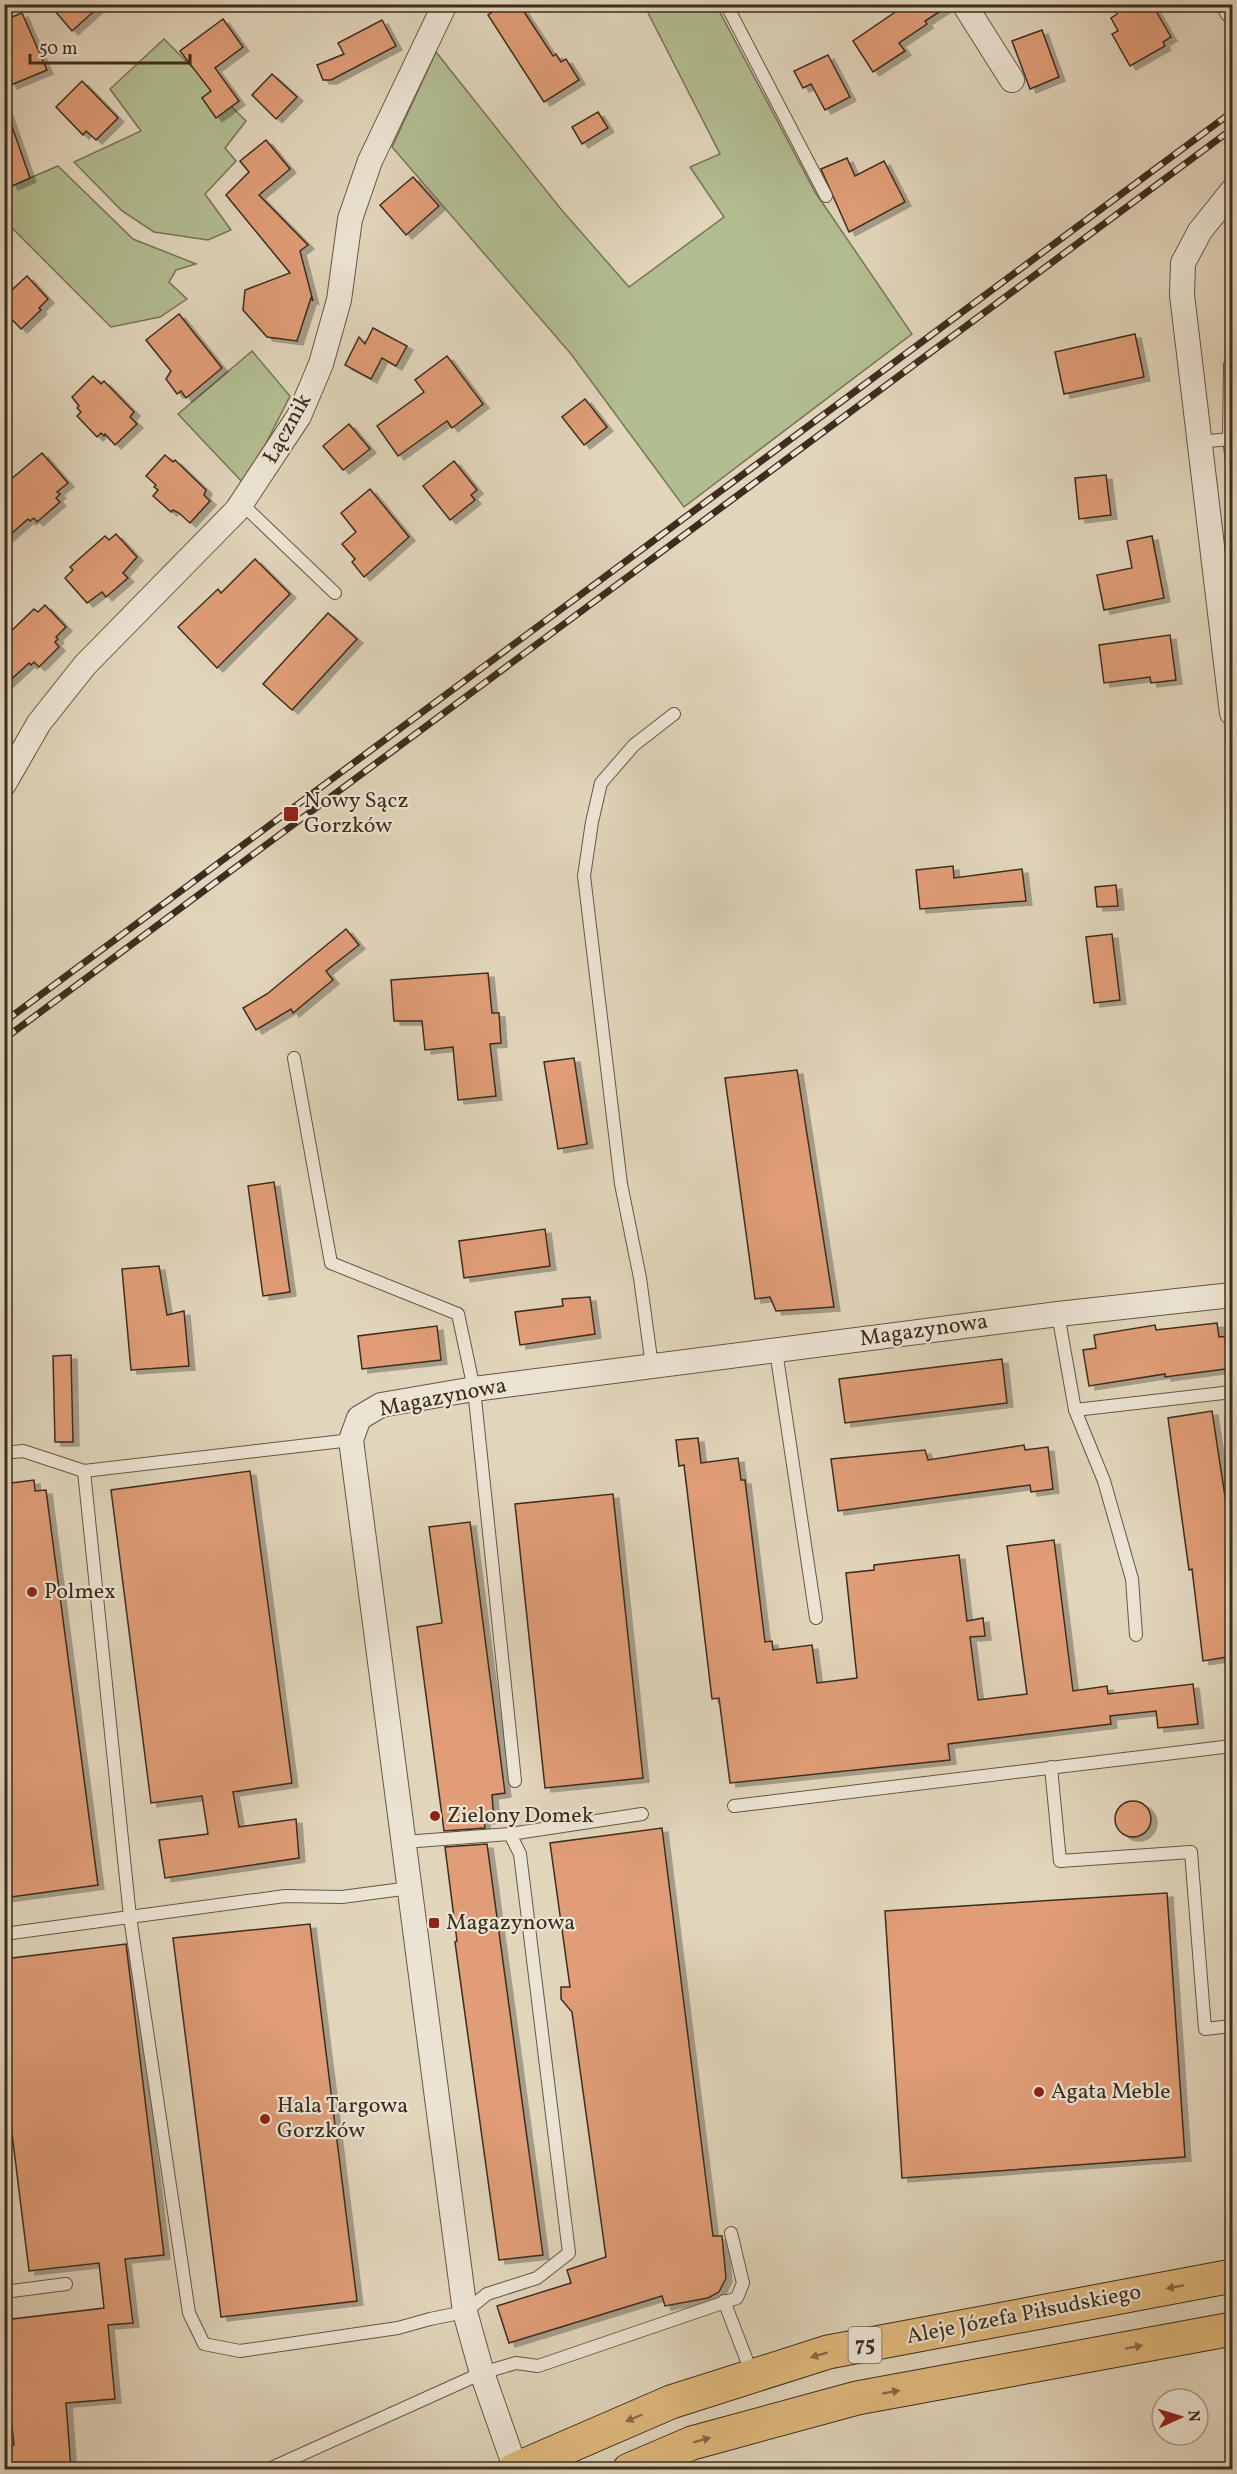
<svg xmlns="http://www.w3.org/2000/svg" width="1237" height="2474" viewBox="0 0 1237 2474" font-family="Vollkorn,serif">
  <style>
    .green { fill: #b2bd91; stroke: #777557; stroke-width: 1.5 }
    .building { fill: #e09d77; stroke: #3c2d1d; stroke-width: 1.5; filter: url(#shadow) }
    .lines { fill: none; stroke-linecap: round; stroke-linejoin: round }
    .service-casing { stroke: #655744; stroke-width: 14 }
    .minor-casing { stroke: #655744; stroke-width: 26 }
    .primary-casing { stroke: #3c2d1d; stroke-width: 35 }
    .service { stroke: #ece4d3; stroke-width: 12 }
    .minor { stroke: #ece4d3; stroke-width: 24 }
    .primary { stroke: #e0ba7e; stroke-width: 33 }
    .rail-casing { stroke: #3c2d1d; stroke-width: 7 }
    .rail { stroke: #ece4d3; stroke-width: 4.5; stroke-dasharray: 14; stroke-linecap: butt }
    .oneway { fill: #866c49 }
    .poi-dot { fill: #8f2418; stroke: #ece4d3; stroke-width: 2 }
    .labels { text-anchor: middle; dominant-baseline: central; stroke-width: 4.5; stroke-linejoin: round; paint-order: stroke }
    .shield { fill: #ece4d3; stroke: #716454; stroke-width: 1.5 }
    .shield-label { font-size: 21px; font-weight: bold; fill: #3c2d1d }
    .street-label { font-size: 22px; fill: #3c2d1d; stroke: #ece4d3 }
    .poi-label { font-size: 22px; fill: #3c2d1d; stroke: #ece4d3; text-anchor: start }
  </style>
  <defs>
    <filter id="shadow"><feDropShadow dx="6" dy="4" stdDeviation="0" flood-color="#0004"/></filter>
  </defs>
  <rect width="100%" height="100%" fill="#e1d5bb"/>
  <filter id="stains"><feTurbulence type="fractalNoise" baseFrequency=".00333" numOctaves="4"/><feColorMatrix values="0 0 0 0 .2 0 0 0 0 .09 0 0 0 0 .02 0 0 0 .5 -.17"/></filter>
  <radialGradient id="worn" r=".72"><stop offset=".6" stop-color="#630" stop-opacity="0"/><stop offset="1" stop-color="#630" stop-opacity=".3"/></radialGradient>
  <g class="green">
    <polygon points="644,5 716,5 815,192 912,334 684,507 571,354 392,147 436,52 560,208 629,287 724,217 690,167 720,154"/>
    <polygon points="164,39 246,121 225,148 236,161 205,194 231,230 208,240 154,232 122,211 74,162 141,131 110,89"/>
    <polygon points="58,166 133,239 196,264 176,270 169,282 187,299 160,317 111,327 5,221 4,189"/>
    <polygon points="252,351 290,396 245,485 178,414"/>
  </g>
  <g class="building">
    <polygon points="49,4 102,4 72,31"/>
    <polygon points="504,4 519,4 553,56 556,54 561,62 566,59 579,80 544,102 488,15"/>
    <polygon points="907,4 950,5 925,21 927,24 899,43 905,51 873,72 853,41"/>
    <polygon points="1112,4 1152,4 1171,37 1163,42 1165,46 1130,66 1112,34 1118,31 1111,18 1117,14"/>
    <polygon points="22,13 47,70 11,85 4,69 4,20"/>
    <polygon points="223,19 243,47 215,68 239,101 216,118 202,98 211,91 180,51"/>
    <polygon points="382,20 396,46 331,80 323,80 317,65 344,54 338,43"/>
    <polygon points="1042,30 1059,77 1030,89 1012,41"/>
    <polygon points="828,55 850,97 825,110 811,84 803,88 794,71"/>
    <polygon points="272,74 297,97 276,119 252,95"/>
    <polygon points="82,81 118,118 96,140 86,131 83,135 56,107"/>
    <polygon points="4,112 7,112 30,178 12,186 4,168"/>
    <polygon points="598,112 608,128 582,144 572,127"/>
    <polygon points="266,140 290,169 259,195 308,245 300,251 313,301 311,298 297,341 267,337 243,310 245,290 290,273 226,195 249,172 240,161"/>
    <polygon points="847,158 855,176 884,161 905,202 849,232 821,169"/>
    <polygon points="413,177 439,206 406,235 380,205"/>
    <polygon points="27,276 48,299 39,308 41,310 21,329 4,311 4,297"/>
    <polygon points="179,314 222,368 186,398 181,391 177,394 166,379 171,371 146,340"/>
    <polygon points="373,328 407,346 396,366 382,358 371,379 345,365 359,337 365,344"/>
    <polygon points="1135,334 1144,377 1064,394 1055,352"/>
    <polygon points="447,356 483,404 452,428 447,421 398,456 377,426 424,392 415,380"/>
    <polygon points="93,376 101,384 104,381 134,412 130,417 137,424 115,445 105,434 104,436 101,433 97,437 77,416 81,412 77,408 79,406 72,397"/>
    <polygon points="585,399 607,427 584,445 562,417"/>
    <polygon points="349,424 370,449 343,470 323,446"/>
    <polygon points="42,453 68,483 57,492 60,494 56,498 60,502 37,522 34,518 30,521 28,519 4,540 4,485"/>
    <polygon points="165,455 173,462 175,460 206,490 204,495 210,501 190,523 179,513 173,510 171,512 153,496 158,490 154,487 156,485 146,476"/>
    <polygon points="454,461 477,490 471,495 475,500 450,520 423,486"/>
    <polygon points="1106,475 1111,515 1079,519 1075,478"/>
    <polygon points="370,489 409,537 364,577 352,562 355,559 342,544 356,532 341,513"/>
    <polygon points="116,534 137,557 123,573 128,578 106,597 102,592 87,603 65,578 73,570 70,567 105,536 109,540"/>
    <polygon points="1152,536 1164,598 1104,610 1097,575 1132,568 1127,541"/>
    <polygon points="255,559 290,594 217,668 178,627 218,589 221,593"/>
    <polygon points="45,605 66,627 56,637 58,639 55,642 59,647 39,667 34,662 31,665 29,663 4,686 4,638 34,609 38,612"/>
    <polygon points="328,613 357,639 292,710 263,684"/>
    <polygon points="1170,635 1176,680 1151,683 1150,677 1104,683 1099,645"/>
    <polygon points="953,866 954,878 1022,869 1026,901 920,909 916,870"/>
    <polygon points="1116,885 1118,906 1097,907 1095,887"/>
    <polygon points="346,929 359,945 326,971 333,980 293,1013 291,1009 256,1030 243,1008 267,994"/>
    <polygon points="1112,934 1120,1000 1094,1003 1086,937"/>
    <polygon points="488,973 492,1013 499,1013 501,1043 490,1044 496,1096 458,1100 453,1047 425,1050 422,1021 394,1021 391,980"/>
    <polygon points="574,1058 587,1144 558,1149 544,1062"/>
    <polygon points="797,1070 834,1307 776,1311 770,1297 755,1299 725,1078"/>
    <polygon points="274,1182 290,1292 263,1296 248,1186"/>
    <polygon points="545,1229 550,1266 464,1278 459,1241"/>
    <polygon points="159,1266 167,1315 184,1311 189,1366 131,1370 122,1269"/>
    <polygon points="590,1297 595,1334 520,1345 515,1312 563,1306 562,1299"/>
    <polygon points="1217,1323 1219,1337 1233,1336 1233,1368 1165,1377 1165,1374 1089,1386 1083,1350 1096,1348 1094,1335 1155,1325 1156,1330"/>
    <polygon points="437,1326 441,1360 362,1369 358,1336"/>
    <polygon points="71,1355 73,1442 55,1442 53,1356"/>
    <polygon points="1002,1359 1007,1403 845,1423 839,1379"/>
    <polygon points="1212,1411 1226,1503 1231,1503 1233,1512 1233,1524 1229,1526 1233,1551 1233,1656 1203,1661 1192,1569 1189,1570 1168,1418"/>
    <polygon points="698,1438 701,1463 738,1458 741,1480 745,1480 765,1642 772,1641 773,1650 812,1645 817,1683 857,1678 846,1573 874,1570 874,1565 959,1555 967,1621 983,1618 985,1636 970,1637 978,1700 1027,1694 1007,1546 1054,1540 1073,1691 1107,1686 1108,1694 1193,1684 1198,1724 1158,1728 1156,1711 1110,1716 1111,1724 948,1744 950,1760 730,1783 719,1698 712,1699 684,1465 679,1466 676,1440"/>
    <polygon points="1024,1445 1025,1450 1048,1447 1053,1489 1031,1492 1030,1485 838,1511 831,1459 925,1450 928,1460"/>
    <polygon points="250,1471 292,1783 233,1792 239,1827 296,1819 299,1858 165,1878 159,1840 208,1834 202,1796 151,1803 111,1490"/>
    <polygon points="34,1480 35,1491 46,1490 98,1885 4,1898 4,1484"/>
    <polygon points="613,1494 643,1778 545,1788 515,1504"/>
    <polygon points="470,1522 505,1793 492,1795 494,1819 484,1820 485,1828 444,1831 417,1627 442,1623 429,1527"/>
    <circle cx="1133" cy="1819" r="18"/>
    <polygon points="662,1828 713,2236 722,2236 726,2278 719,2292 708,2298 665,2306 662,2296 509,2343 497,2306 571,2283 567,2270 606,2257 572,2012 561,1999 561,1987 570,1987 550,1843"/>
    <polygon points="487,1844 543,2255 499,2260 455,1942 457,1941 445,1847"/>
    <polygon points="1167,1893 1185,2157 902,2178 885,1911"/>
    <polygon points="310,1924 357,2301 221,2317 173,1938"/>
    <polygon points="126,1944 164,2255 125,2259 133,2323 108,2325 115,2399 66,2403 71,2469 4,2469 4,2446 14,2445 10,2409 4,2409 4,2320 104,2308 99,2263 29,2271 4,2069 4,1959"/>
  </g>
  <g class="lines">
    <defs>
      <g id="service">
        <polyline points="726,4 826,196"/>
        <polyline points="1229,439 1232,461"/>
        <polyline points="1199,442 1229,439 1230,365 1232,362"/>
        <polyline points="242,504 335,593"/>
        <polyline points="294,1058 331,1263 458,1314 474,1389 515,1781"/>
        <polyline points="1058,1314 1075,1410 1104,1481 1132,1579 1136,1635"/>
        <polyline points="776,1351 816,1618"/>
        <polyline points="652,1366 640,1278 621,1184 584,876 592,822 601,783 634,745 674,714"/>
        <polyline points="1075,1410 1232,1392"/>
        <polyline points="4,1453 23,1451 84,1471 351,1440"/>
        <polyline points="84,1471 130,1917 189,2313 204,2344 240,2351 398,2328 430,2319 465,2312 487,2294 537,2278 569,2253 520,1854 510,1834 404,1842"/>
        <polyline points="1051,1767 1060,1861 1191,1852 1205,2029 1232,2026"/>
        <polyline points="734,1806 1232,1746"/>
        <polyline points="510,1834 642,1814"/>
        <polyline points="4,1934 285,1896 342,1897 410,1888"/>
        <polyline points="4,2292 66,2284"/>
        <polyline points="724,2301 752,2374"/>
        <polyline points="267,2470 482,2373 516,2363 538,2366 737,2298 743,2283 731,2233"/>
      </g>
      <g id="minor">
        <polyline points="964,4 1012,80"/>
        <polyline points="1228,4 1232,11"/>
        <polyline points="1232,191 1200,231 1183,263 1182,295 1232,713"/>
        <polyline points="4,784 39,723 85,665 237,510 299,416 321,364 339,300 350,219 370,161 445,4"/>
        <polyline points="516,2470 482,2373 465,2312 351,1440 359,1418 381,1405 474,1389 1058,1314 1232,1295"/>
      </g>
      <g id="primary">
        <polyline points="514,2470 671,2402 828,2352 1232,2276"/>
        <polyline points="629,2470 692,2443 857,2398 1232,2329"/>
      </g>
    </defs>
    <use href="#service" class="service-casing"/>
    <use href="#minor" class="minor-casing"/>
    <use href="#primary" class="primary-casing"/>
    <use href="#service" class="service"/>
    <use href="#minor" class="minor"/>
    <use href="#primary" class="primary"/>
    <defs>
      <g id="rail">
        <polyline points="4,1022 1232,112"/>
        <polyline points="4,1039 1232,129"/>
      </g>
    </defs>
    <use href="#rail" class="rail-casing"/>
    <use href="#rail" class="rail"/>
  </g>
  <defs><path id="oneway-solid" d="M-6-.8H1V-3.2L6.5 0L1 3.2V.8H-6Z" transform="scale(1.5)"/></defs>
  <g class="oneway">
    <use href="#oneway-solid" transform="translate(1175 2287) rotate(169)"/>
    <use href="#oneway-solid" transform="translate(1134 2347) rotate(-10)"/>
    <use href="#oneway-solid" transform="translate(819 2355) rotate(164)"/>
    <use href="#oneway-solid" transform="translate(891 2392) rotate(-10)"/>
    <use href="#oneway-solid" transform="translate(634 2418) rotate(157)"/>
    <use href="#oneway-solid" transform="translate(702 2440) rotate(-15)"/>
  </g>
  <g class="poi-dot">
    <rect x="283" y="806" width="16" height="16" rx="3"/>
    <circle cx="32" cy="1592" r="6"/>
    <circle cx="435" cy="1816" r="6"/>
    <rect x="428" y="1917" width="12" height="12" rx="3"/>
    <circle cx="1039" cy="2092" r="6"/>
    <circle cx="265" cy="2119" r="6"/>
  </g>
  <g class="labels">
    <rect class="shield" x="848.5" y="2327" width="33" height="36" rx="4.5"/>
    <g class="shield-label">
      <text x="865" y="2345">75</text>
    </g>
    <g class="street-label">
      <text transform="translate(288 429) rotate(-61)">Łącznik</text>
      <text transform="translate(924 1331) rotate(-8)">Magazynowa</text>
      <text transform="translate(443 1398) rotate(-11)">Magazynowa</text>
      <text transform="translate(1024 2315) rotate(-11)">Aleje Józefa Piłsudskiego</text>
    </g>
    <g class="poi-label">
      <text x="304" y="801">Nowy Sącz<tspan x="304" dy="25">Gorzków</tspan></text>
      <text x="44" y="1592">Polmex</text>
      <text x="447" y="1816">Zielony Domek</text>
      <text x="446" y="1923">Magazynowa</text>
      <text x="1051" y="2092">Agata Meble</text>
      <text x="277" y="2106">Hala Targowa<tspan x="277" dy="25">Gorzków</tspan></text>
    </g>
  </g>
  <rect width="1237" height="2474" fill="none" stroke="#e1d5bb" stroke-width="24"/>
  <rect x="6" y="6" width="1225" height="2462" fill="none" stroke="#3c2d1d" stroke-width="3"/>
  <rect x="12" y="12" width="1213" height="2450" fill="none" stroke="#3c2d1d" stroke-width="1.5"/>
  <g transform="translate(1180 2417) rotate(86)"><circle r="28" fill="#ece4d3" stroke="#a69b8a" stroke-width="1.5"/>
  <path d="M0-4.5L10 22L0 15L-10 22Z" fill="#8f2418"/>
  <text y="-9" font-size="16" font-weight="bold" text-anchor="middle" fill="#3c2d1d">N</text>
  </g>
  <path d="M30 54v9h160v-9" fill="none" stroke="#3c2d1d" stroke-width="3"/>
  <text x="39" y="54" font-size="18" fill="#3c2d1d" stroke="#ece4d3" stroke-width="4.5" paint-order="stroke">50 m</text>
  <rect width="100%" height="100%" filter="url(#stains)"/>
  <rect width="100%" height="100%" fill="url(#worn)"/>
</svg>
